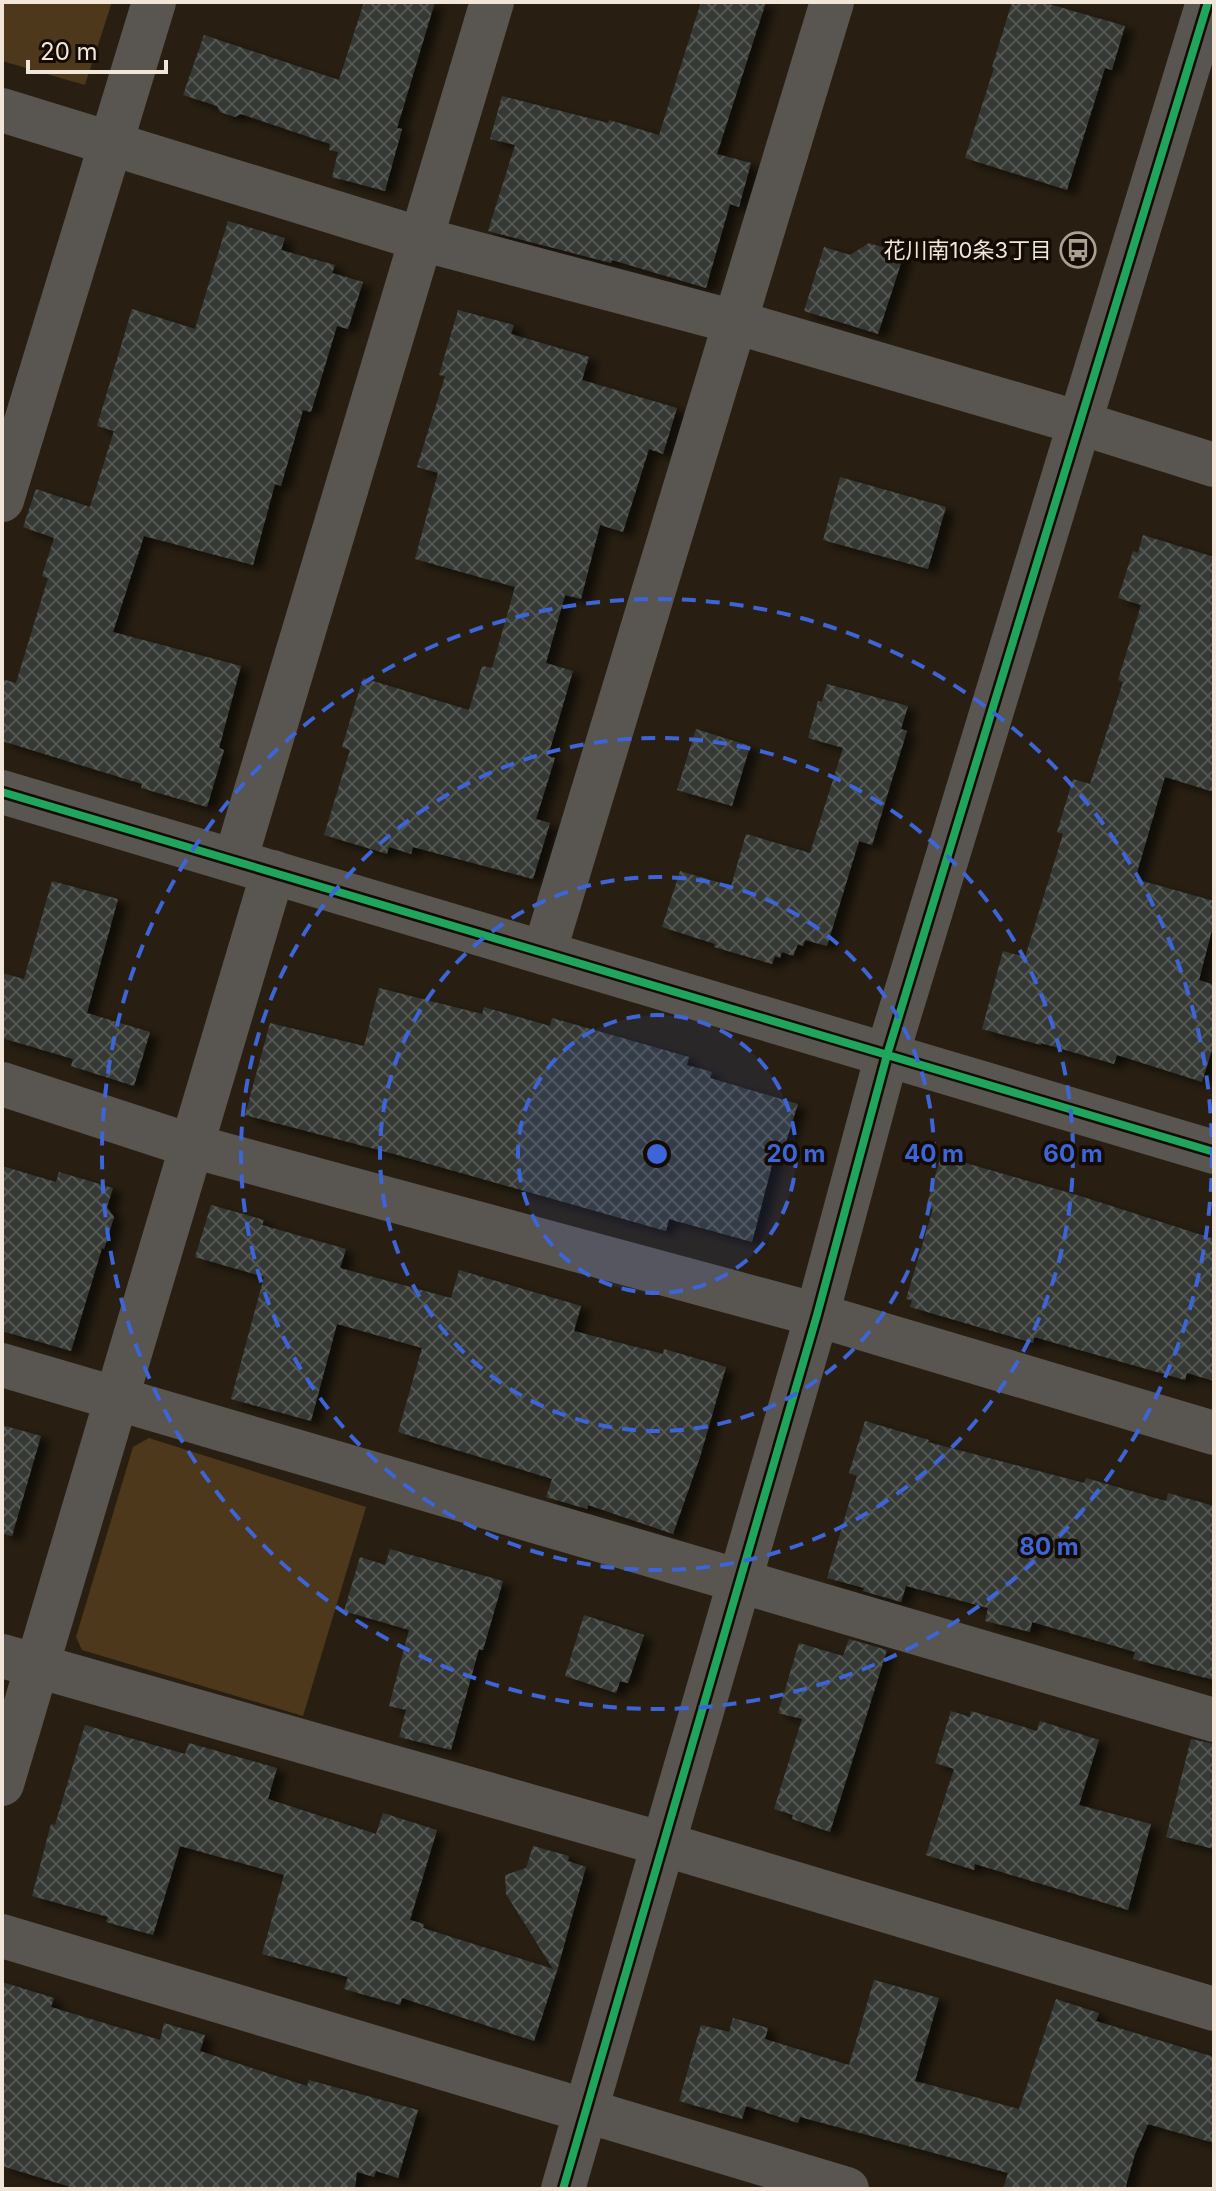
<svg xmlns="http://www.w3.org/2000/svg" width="1216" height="2191" viewBox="0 0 1216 2191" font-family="Inter,'Noto Sans JP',sans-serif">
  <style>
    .green { fill: #4d381b }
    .building { fill: url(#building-cross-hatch); filter: url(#shadow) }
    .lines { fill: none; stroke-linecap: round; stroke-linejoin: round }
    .minor { stroke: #595550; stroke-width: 44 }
    .cycleway-casing { stroke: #140c04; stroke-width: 13 }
    .cycleway { stroke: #20a55d; stroke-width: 8 }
    .ring { fill: none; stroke: #3d65d8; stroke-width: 4; stroke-dasharray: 14 10 }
    .labels { text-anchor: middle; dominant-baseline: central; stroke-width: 7; stroke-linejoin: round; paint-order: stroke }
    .poi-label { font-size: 22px; fill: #f1e6d7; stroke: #140c04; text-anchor: end }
    .centre { fill: #3d65d8; stroke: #140c04; stroke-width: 4 }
    .ring-label { font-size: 24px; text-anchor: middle; font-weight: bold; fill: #3d65d8; stroke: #140c04; stroke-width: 7; stroke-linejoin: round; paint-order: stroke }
  </style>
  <defs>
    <pattern id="building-cross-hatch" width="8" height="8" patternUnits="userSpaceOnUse" patternTransform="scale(2)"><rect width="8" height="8" fill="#353934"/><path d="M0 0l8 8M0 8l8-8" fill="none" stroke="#535651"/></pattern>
    <filter id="shadow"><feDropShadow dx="9" dy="5" stdDeviation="4" flood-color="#0009"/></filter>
  </defs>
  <rect width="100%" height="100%" fill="#281f12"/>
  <g class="green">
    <polygon points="2,2 112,2 85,85 2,61"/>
    <polygon points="149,1438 366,1507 303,1716 82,1650 76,1637 133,1447"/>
  </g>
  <g class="building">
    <polygon points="364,2 435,2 397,128 402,129 385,191 332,177 338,152 329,150 330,144 241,114 235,117 220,112 217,106 183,95 204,35 339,80"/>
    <polygon points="701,2 766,2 717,154 751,163 739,207 730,204 706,288 612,260 611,263 488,231 515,145 490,139 502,96 608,123 609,120 659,135"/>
    <polygon points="1012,2 1042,2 1125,26 1112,70 1105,68 1067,190 965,158 994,68 992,67"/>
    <polygon points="228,221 285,238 281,250 335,265 332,273 363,282 348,329 337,326 311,412 303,410 281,486 275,484 253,565 144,536 113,632 241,666 219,748 224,750 207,807 141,788 142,784 2,741 2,679 16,683 48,578 42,576 54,538 23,527 36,489 90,507 114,431 97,426 132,309 195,329"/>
    <polygon points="869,243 904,254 878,334 804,311 824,247 850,255"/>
    <polygon points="458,310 514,325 511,334 589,357 582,380 677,408 663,454 649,449 623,532 600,525 581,599 565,595 546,663 573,671 548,756 555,758 536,819 550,823 533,879 413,847 411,854 389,847 387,854 324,835 350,750 342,747 363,678 469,710 482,666 492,668 515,587 415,559 438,473 417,467 445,376 439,375"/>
    <polygon points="840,477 946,507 928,569 823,540"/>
    <polygon points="1143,535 1214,557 1214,792 1165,777 1135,879 1214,901 1214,922 1199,980 1214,985 1214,1043 1202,1082 1117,1055 1114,1064 1041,1043 1041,1045 982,1029 1003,951 1025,957 1063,834 1057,832 1073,779 1090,784 1123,682 1118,680 1141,605 1118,598 1133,551 1138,553"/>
    <polygon points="827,684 908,706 901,729 907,731 872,845 859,841 827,946 805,940 803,946 798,944 793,956 782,952 780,958 775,956 772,964 714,947 715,944 662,927 680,871 731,886 746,834 810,853 843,748 808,738 818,701 822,702"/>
    <polygon points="696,729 750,746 732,806 677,790"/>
    <polygon points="52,881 118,899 87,1013 150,1032 134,1086 71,1066 73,1059 2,1038 2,973 24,979"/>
    <polygon points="379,988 482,1014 484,1007 550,1026 552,1018 689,1057 687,1065 712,1072 710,1078 798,1104 784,1148 780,1147 774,1165 772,1165 752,1242 669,1219 666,1231 394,1154 245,1115 270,1023 364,1046"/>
    <polygon points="941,1156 1077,1195 1214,1239 1214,1381 1187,1373 1185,1380 1034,1337 1033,1343 910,1307 912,1300 906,1299 933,1209 926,1207"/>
    <polygon points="2,1166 56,1182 59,1172 113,1188 107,1207 114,1217 104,1249 102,1248 71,1351 2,1331"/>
    <polygon points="211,1205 264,1220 262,1225 346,1249 340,1268 451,1298 459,1270 581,1306 574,1331 663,1354 664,1349 726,1367 700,1457 673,1534 588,1505 587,1509 546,1497 552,1479 398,1432 422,1348 337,1324 311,1421 231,1399 264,1277 195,1257"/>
    <polygon points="865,1421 929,1440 928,1442 1084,1483 1086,1478 1166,1501 1168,1493 1214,1506 1214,1680 1133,1659 1135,1652 1032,1622 1030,1632 985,1621 988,1608 906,1586 901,1602 863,1591 864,1588 827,1578 857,1476 849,1473"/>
    <polygon points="2,1425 41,1436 12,1536 2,1534"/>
    <polygon points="390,1549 503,1581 483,1650 479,1649 451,1750 399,1737 406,1710 389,1706 409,1630 344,1611 360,1557 385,1565"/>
    <polygon points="584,1615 644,1635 628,1683 620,1681 616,1693 565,1676"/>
    <polygon points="849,1639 887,1650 830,1832 792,1819 793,1815 774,1809 802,1719 778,1713 799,1643 843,1656"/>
    <polygon points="951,1711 970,1717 971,1711 1037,1731 1040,1721 1099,1740 1079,1805 1151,1824 1128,1910 975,1864 974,1870 926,1855 954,1769 935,1763"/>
    <polygon points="85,1725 185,1754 189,1743 277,1768 268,1799 376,1834 383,1813 437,1830 410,1920 424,1924 423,1928 553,1969 506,1894 505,1875 526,1868 533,1846 569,1856 568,1861 586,1867 556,1974 534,2041 402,1998 400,2005 344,1989 348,1977 262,1954 284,1875 180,1846 153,1935 106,1922 108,1917 32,1896 51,1824 55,1825"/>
    <polygon points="1191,1739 1214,1744 1214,1849 1166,1837"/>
    <polygon points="874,1980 939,1998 915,2081 1019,2109 1056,1999 1099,2013 1096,2021 1214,2057 1214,2143 1148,2124 1135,2154 1125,2189 1003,2189 1008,2173 860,2133 800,2117 798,2123 746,2106 742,2119 679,2101 701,2025 729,2032 733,2018 768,2028 765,2039 849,2065"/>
    <polygon points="2,1982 54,1998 51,2007 160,2040 164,2023 205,2035 200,2051 307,2086 309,2080 418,2110 398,2178 376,2171 374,2177 357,2172 355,2189 77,2189 2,2166"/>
  </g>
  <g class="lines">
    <g class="minor">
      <polyline points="2,110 421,239 735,322 1080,423 1214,465"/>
      <polyline points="2,500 154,2"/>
      <polyline points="2,792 1214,1152"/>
      <polyline points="235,861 492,2"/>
      <polyline points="544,953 832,2"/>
      <polyline points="2,1084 192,1146 817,1315 1214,1433"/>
      <polyline points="2,1365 1214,1720"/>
      <polyline points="2,1656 663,1844 1214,2009"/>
      <polyline points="2,1784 273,872"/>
      <polyline points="2,1936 847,2189"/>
      <polyline points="563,2189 817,1315 887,1055 1208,2"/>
    </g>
    <defs>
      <g id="cycleway">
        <polyline points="2,792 1214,1152"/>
        <polyline points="563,2189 817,1315 887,1055 1208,2"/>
      </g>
    </defs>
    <use href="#cycleway" class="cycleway-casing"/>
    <use href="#cycleway" class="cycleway"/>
  </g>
  <circle cx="657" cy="1154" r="139" fill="#3d65d8" fill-opacity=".12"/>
  <g class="ring">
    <circle cx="657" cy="1154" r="139"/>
    <circle cx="657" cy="1154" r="277"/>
    <circle cx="657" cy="1154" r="416"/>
    <circle cx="657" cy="1154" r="555"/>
  </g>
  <defs>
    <symbol id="bus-ring" viewBox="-11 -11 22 22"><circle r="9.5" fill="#140c04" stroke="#aba092" stroke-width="1.5"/><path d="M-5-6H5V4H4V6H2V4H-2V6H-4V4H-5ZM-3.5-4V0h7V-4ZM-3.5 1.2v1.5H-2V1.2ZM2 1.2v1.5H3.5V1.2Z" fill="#aba092"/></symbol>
  </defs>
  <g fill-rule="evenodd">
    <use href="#bus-ring" x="1058" y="230" width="40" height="40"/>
  </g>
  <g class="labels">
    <g class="poi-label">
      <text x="1052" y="250">花川南10条3丁目</text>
    </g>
  </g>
  <circle cx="657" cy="1154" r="12" class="centre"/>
  <g class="ring-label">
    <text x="796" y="1162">20 m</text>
    <text x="934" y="1162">40 m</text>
    <text x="1073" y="1162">60 m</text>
    <text x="1049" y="1555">80 m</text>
  </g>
  <rect width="1216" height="2191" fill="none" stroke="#f1e6d7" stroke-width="8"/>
  <path d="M28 60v12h138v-12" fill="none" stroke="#f1e6d7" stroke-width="4"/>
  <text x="40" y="60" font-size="24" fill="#f1e6d7" stroke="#140c04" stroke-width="6" paint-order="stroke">20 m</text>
</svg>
